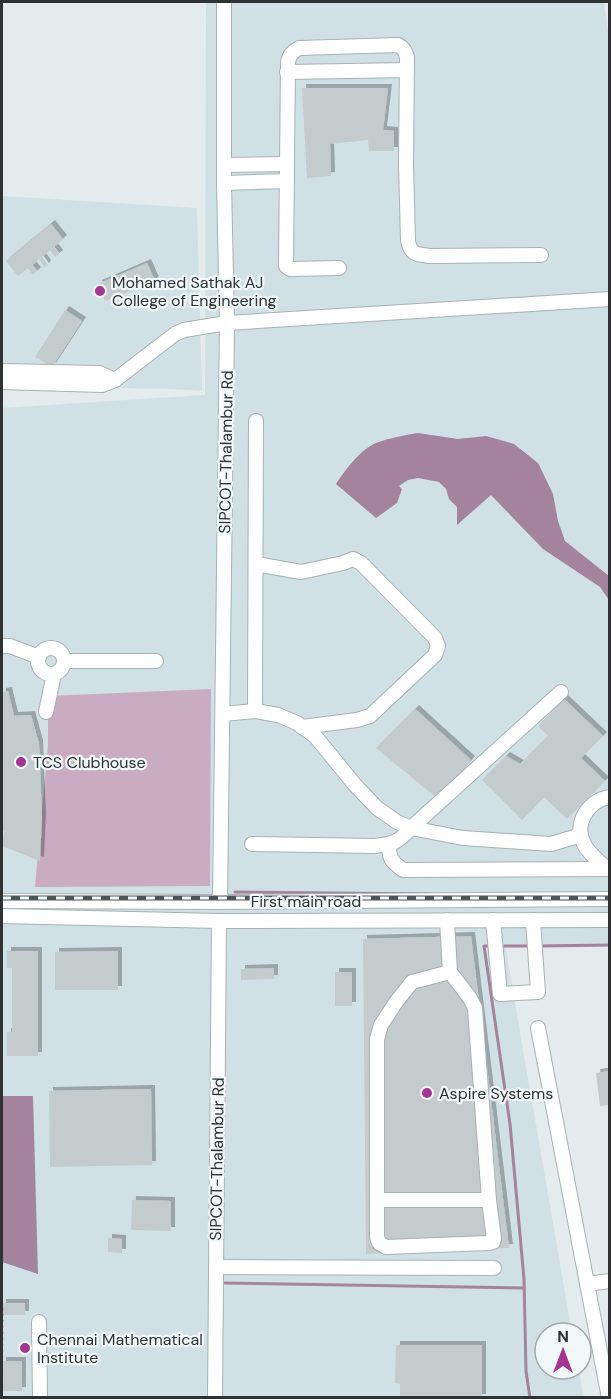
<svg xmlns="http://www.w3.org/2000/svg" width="611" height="1399" viewBox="0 0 611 1399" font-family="'DM Sans',sans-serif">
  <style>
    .built { fill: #d0e1e5 }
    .green { fill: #c9acc1 }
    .water { fill: #a4839c }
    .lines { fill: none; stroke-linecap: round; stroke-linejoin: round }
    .stream { stroke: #a4839c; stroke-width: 3 }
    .building { fill: #c3cbcd; filter: url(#shadow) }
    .minor-casing { stroke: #a9b1b2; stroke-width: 16 }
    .path { stroke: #888e8f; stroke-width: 1.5; stroke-dasharray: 1.5 4.5; stroke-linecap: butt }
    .minor { stroke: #fff; stroke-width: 14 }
    .rail-casing { stroke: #515556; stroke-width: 5 }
    .rail { stroke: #f0f8fa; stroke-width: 3; stroke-dasharray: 9; stroke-linecap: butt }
    .poi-dot { fill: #a53592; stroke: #f0f8fa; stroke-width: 2 }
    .labels { text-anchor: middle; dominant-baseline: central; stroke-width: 4.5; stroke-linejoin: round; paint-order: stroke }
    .poi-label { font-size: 16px; fill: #2f3233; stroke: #f0f8fa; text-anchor: start }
    .street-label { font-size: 16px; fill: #2f3233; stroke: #f0f8fa }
  </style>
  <defs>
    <filter id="shadow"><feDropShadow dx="4" dy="-4" stdDeviation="0" flood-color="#0004"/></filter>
  </defs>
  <rect width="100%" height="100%" fill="#e3ebed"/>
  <g class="built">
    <polygon points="206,2 604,2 610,45 609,947 505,945 572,1333 545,1333 545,1369 579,1369 583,1397 2,1398 2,408 205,395"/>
    <polygon points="2,196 197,208 202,391 170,389 2,386"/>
  </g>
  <polygon class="green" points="211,689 210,886 35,887 48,745 48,696"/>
  <g class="water">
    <path d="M418 433 458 439 486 436 514 444 538 463 553 494 558 521 565 541 609 576V600L600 587 543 549 491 495 457 525V507L449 499 446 489 439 482 418 478 408 480 399 486 402 489 397 503 376 518 336 484C345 470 361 449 376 443 390 438 404 435 418 433Z"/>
    <polygon points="2,1096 33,1096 38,1274 2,1262"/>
  </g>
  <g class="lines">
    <g class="stream">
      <polyline points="235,892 431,894"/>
      <polyline points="491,946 484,946 510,1124 524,1279 526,1371 530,1398"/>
      <polyline points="500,946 530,946"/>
      <polyline points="539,946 610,945"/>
      <polyline points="225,1283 524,1288"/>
    </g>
  </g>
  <g class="building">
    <polygon points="302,88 388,88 383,130 394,131 394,151 369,151 368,140 330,144 331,176 307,178"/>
    <polygon points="51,224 63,239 54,247 59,254 55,257 50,250 42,257 47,264 45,267 39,259 32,265 37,271 33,275 28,268 18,276 6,261"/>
    <polygon points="147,263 155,281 105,301 98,284"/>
    <polygon points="65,310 82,321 52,367 35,357"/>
    <polygon points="8,691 14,716 31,715 39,744 42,817 40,861 2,846 4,831 2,830 2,692"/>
    <polygon points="564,699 603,736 581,758 605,781 567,819 544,797 522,820 482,780 506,756 520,764 548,736 538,726"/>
    <polygon points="415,709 471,760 438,799 376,748"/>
    <polygon points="471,936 509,1248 366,1254 363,939"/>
    <polygon points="7,951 38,951 38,1056 7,1056 7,1032 12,1032 12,968 7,968"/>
    <polygon points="118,951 118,990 55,990 55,952"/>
    <polygon points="274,968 274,979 241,980 241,969"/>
    <rect x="335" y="972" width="17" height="34"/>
    <polygon points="610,1071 610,1105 600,1106 596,1073"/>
    <polygon points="151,1089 152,1165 50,1167 49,1091"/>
    <polygon points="132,1200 171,1201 171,1231 131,1230"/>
    <polygon points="108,1238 122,1239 122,1253 108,1252"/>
    <rect x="2" y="1303" width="23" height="12"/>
    <polygon points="396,1345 482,1345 482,1398 400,1398 400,1384 395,1383"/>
    <rect x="2" y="1361" width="20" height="30"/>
  </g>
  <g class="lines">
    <defs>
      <g id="minor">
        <polyline points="287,72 407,70"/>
        <polyline points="224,165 287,164"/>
        <polyline points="224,183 287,181"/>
        <path d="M339 268 290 269 286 266 288 63C289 55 292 52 299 48L398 45C404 48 405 51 407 57L406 164 408 241C411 256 418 254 430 256L541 255"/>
        <polyline points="2,371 99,373 115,380"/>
        <polyline points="2,382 102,385 115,380 175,334 184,330 227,323 610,299"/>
        <polyline points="256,564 301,572 343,563 353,559 361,563 435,638 438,646 435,655 370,716 357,720 302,727"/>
        <polyline points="2,646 10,646 39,657"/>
        <circle cx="51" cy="661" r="13"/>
        <polyline points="64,661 156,661"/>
        <polyline points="255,711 256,421"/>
        <polyline points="46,712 54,674"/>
        <polyline points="223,714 255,711 278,715 297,723 315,736 355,785 377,808 397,822 411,828 463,838 551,844 581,835"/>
        <path d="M610 797C588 800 573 824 584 844 589 854 599 861 607 869L610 868"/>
        <path d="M252 844 374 846C393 844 398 843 411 828L561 692"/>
        <path d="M389 844C389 859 391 861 403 870L607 869"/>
        <polyline points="2,901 220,902 610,899"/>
        <polyline points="220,902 227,323 224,183 224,2"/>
        <polyline points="2,916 219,921 610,920"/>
        <polyline points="447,920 450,972 470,998 475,1008 489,1200 494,1239 493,1242 489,1243 386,1247 379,1243 377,1237 377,1039 381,1025 396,1002 412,982 450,972"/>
        <polyline points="493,920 500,994 538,992 533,920"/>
        <polyline points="538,1028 609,1398"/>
        <polyline points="377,1200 489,1200"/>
        <polyline points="216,1267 494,1268"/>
        <polyline points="587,1284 610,1281"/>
        <polyline points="39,1322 40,1398"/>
        <polyline points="215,1398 219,921"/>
      </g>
    </defs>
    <use href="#minor" class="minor-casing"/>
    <polyline class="path" points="2,1309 3,1309 2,1398"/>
    <use href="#minor" class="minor"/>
    <defs>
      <polyline id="rail" points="2,898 610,898"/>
    </defs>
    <use href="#rail" class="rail-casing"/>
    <use href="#rail" class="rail"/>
  </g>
  <g class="poi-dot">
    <circle cx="100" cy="291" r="6"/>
    <circle cx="21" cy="762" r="6"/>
    <circle cx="427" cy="1093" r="6"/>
    <circle cx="25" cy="1348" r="6"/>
  </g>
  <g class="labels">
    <g class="poi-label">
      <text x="112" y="282">Mohamed Sathak AJ<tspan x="112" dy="18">College of Engineering</tspan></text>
      <text x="33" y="762">TCS Clubhouse</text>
      <text x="439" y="1093">Aspire Systems</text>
      <text x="37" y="1339">Chennai Mathematical<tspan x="37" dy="18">Institute</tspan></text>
    </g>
    <g class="street-label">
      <text transform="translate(226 452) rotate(-89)">SIPCOT-Thalambur Rd</text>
      <text x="306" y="901">First main road</text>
      <text transform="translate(217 1159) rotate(-89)">SIPCOT-Thalambur Rd</text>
    </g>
  </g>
  <rect width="611" height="1399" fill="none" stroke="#2f3233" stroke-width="6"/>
  <g transform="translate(563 1351)"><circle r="28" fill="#f0f8fa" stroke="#a3a9aa" stroke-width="1.5"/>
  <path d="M0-4.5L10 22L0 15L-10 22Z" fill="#a53592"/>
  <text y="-9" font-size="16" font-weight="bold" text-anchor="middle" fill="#2f3233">N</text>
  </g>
</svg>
